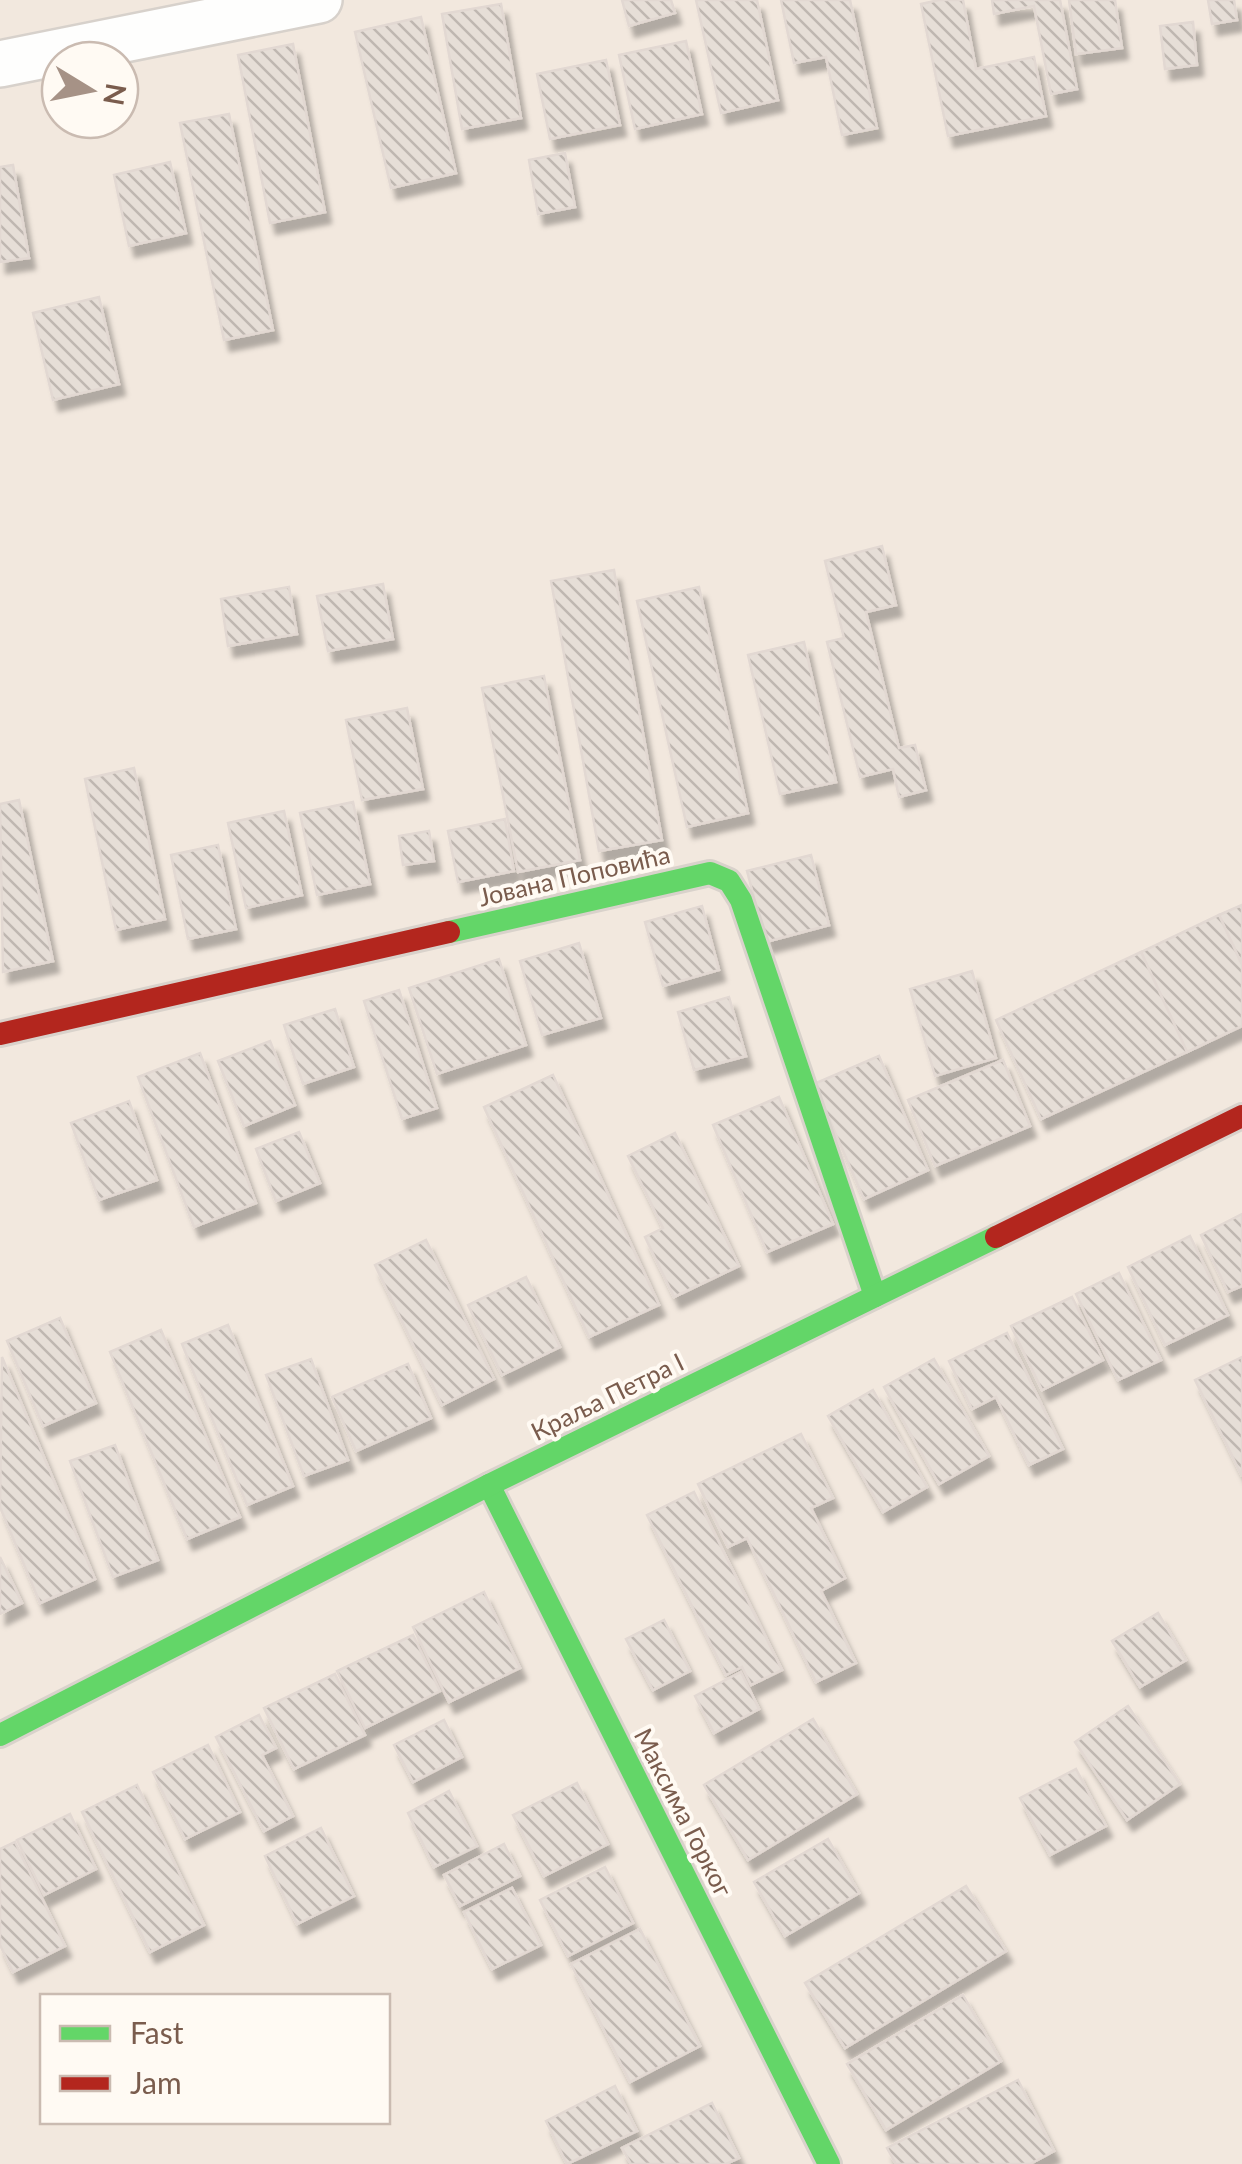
<svg xmlns="http://www.w3.org/2000/svg" width="1242" height="2164" viewBox="0 0 1242 2164" font-family="Lato,sans-serif">
  <style>
    .residential { fill: #f2e8de; fill-rule: evenodd }
    .building { fill: url(#building-back-hatch); stroke: #e2d8d2; stroke-width: 2.5; filter: url(#shadow) }
    .lines { fill: none; stroke-linecap: round; stroke-linejoin: round }
    .street-casing { stroke: #d7d1cb; stroke-width: 50 }
    .fast-casing { stroke: #d9d2cb; stroke-width: 28 }
    .jam-casing { stroke: #d9d2cb; stroke-width: 28 }
    .street { stroke: #fefefd; stroke-width: 45 }
    .fast { stroke: #63d668; stroke-width: 22 }
    .jam { stroke: #b3261e; stroke-width: 22 }
    .labels { text-anchor: middle; dominant-baseline: central; stroke-width: 8; stroke-linejoin: round; paint-order: stroke }
    .street-label { font-size: 25px; fill: #7a5c4d; stroke: #fffaf3 }
  </style>
  <defs>
    <pattern id="building-back-hatch" width="6" height="6" patternUnits="userSpaceOnUse" patternTransform="scale(2.5)"><rect width="6" height="6" fill="#e6ded7"/><path d="M-1 5l2 2M0 0l6 6M5-1l2 2" fill="none" stroke="#bfb7b1"/></pattern>
    <filter id="shadow"><feDropShadow dx="6" dy="11" stdDeviation="2.5" flood-color="#0004"/></filter>
  </defs>
  <rect width="100%" height="100%" fill="#f9f5f0"/>
  <path class="residential" d="M0 0H1242V2164H0ZM60 60H120V120H60ZM42 1996H388V2122H42Z"/>
  <g class="building">
    <polygon points="622,0 671,0 675,13 629,26"/>
    <polygon points="696,0 757,0 778,100 721,113"/>
    <polygon points="781,0 850,0 877,128 842,135 826,57 794,63"/>
    <polygon points="939,0 963,0 976,69 1034,57 1046,116 948,136 921,4"/>
    <polygon points="992,0 1060,0 1077,89 1051,94 1034,6 994,14"/>
    <polygon points="1069,0 1115,0 1122,48 1076,54"/>
    <polygon points="1208,0 1234,0 1237,20 1212,24"/>
    <polygon points="501,4 521,118 462,129 442,14"/>
    <polygon points="421,17 456,173 391,188 355,32"/>
    <polygon points="1193,22 1197,65 1165,69 1160,26"/>
    <polygon points="686,41 702,114 635,129 619,55"/>
    <polygon points="293,44 325,212 270,223 238,55"/>
    <polygon points="606,60 620,125 550,139 537,74"/>
    <polygon points="229,114 273,330 224,340 180,123"/>
    <polygon points="565,153 575,207 538,214 529,160"/>
    <polygon points="170,162 186,233 129,246 114,175"/>
    <polygon points="13,165 29,258 0,262 0,167"/>
    <polygon points="99,297 119,384 53,400 33,313"/>
    <polygon points="882,546 896,605 866,612 899,748 915,745 926,790 899,797 893,769 860,777 827,642 844,638 825,561"/>
    <polygon points="614,570 662,840 599,851 551,581"/>
    <polygon points="383,584 393,639 328,651 317,596"/>
    <polygon points="289,587 297,634 228,646 221,599"/>
    <polygon points="699,587 748,813 687,827 637,601"/>
    <polygon points="804,642 836,782 780,794 748,655"/>
    <polygon points="544,676 580,860 518,872 482,688"/>
    <polygon points="407,708 423,789 362,800 346,720"/>
    <polygon points="134,768 165,919 116,930 85,779"/>
    <polygon points="19,800 53,961 3,972 0,804"/>
    <polygon points="353,802 370,884 317,895 300,813"/>
    <polygon points="284,811 302,895 246,908 228,823"/>
    <polygon points="505,819 514,871 458,882 448,831"/>
    <polygon points="429,831 434,861 403,865 399,836"/>
    <polygon points="218,845 236,929 188,939 171,855"/>
    <polygon points="811,855 829,925 766,942 747,871"/>
    <polygon points="1242,905 1242,965 1219,915"/>
    <polygon points="702,906 719,970 663,986 645,922"/>
    <polygon points="1219,915 1242,965 1242,1026 1187,1052 1141,952"/>
    <polygon points="579,943 601,1018 542,1035 520,961"/>
    <polygon points="1141,952 1187,1052 1041,1119 996,1020"/>
    <polygon points="499,959 526,1045 437,1074 409,988"/>
    <polygon points="972,971 996,1058 935,1076 910,989"/>
    <polygon points="399,990 437,1108 402,1119 364,1001"/>
    <polygon points="729,997 746,1056 694,1070 678,1012"/>
    <polygon points="335,1009 354,1067 303,1084 284,1025"/>
    <polygon points="270,1041 295,1105 244,1126 218,1061"/>
    <polygon points="200,1053 256,1203 194,1227 138,1077"/>
    <polygon points="879,1056 928,1170 864,1199 814,1084"/>
    <polygon points="1003,1060 1030,1126 935,1166 908,1100"/>
    <polygon points="553,1075 659,1305 589,1337 484,1107"/>
    <polygon points="779,1097 833,1224 767,1252 713,1125"/>
    <polygon points="129,1101 157,1180 99,1200 71,1123"/>
    <polygon points="299,1132 320,1183 276,1201 256,1149"/>
    <polygon points="675,1133 739,1266 674,1297 645,1237 663,1228 628,1156"/>
    <polygon points="1242,1214 1242,1286 1228,1292 1201,1235"/>
    <polygon points="1190,1236 1228,1315 1165,1345 1128,1267"/>
    <polygon points="426,1240 494,1379 442,1405 375,1265"/>
    <polygon points="1119,1273 1161,1360 1118,1380 1076,1294"/>
    <polygon points="526,1277 560,1347 502,1375 468,1305"/>
    <polygon points="1072,1297 1103,1360 1042,1390 1011,1326"/>
    <polygon points="60,1318 96,1403 43,1426 7,1341"/>
    <polygon points="228,1325 293,1486 247,1505 182,1344"/>
    <polygon points="161,1330 240,1517 187,1539 110,1352"/>
    <polygon points="1007,1333 1063,1449 1029,1465 996,1397 972,1409 949,1361"/>
    <polygon points="2,1357 95,1579 40,1603 0,1507"/>
    <polygon points="1242,1357 1242,1476 1195,1380"/>
    <polygon points="311,1359 348,1460 304,1476 266,1375"/>
    <polygon points="934,1359 989,1456 939,1484 884,1387"/>
    <polygon points="408,1364 431,1418 356,1451 332,1397"/>
    <polygon points="873,1390 927,1487 883,1512 828,1416"/>
    <polygon points="801,1434 833,1498 811,1508 845,1578 821,1591 856,1663 816,1682 747,1538 728,1547 698,1484"/>
    <polygon points="115,1445 158,1560 113,1577 70,1461"/>
    <polygon points="694,1492 782,1670 751,1685 742,1667 726,1675 647,1515"/>
    <polygon points="0,1557 22,1603 0,1614"/>
    <polygon points="484,1592 520,1668 449,1702 413,1627"/>
    <polygon points="1158,1613 1186,1660 1140,1687 1112,1641"/>
    <polygon points="664,1620 690,1671 653,1690 626,1639"/>
    <polygon points="413,1635 440,1691 365,1728 337,1671"/>
    <polygon points="741,1672 759,1709 714,1733 695,1696"/>
    <polygon points="335,1674 365,1735 294,1769 264,1708"/>
    <polygon points="1128,1706 1180,1784 1127,1820 1075,1742"/>
    <polygon points="259,1715 276,1748 262,1755 293,1816 264,1831 216,1737"/>
    <polygon points="813,1719 857,1794 748,1860 704,1785"/>
    <polygon points="444,1720 462,1757 413,1782 394,1745"/>
    <polygon points="208,1745 240,1812 185,1839 153,1772"/>
    <polygon points="1076,1769 1106,1826 1050,1855 1020,1798"/>
    <polygon points="577,1783 608,1844 544,1876 513,1815"/>
    <polygon points="137,1785 204,1925 150,1952 82,1812"/>
    <polygon points="449,1791 477,1846 434,1867 408,1813"/>
    <polygon points="70,1814 96,1869 44,1895 17,1840"/>
    <polygon points="321,1828 354,1896 297,1924 265,1856"/>
    <polygon points="828,1839 859,1893 785,1936 754,1882"/>
    <polygon points="15,1842 65,1946 13,1972 0,1945 0,1849"/>
    <polygon points="504,1844 520,1876 460,1906 444,1875"/>
    <polygon points="605,1867 633,1923 568,1956 540,1900"/>
    <polygon points="966,1886 1006,1951 845,2048 805,1983"/>
    <polygon points="512,1888 541,1945 492,1969 464,1912"/>
    <polygon points="640,1929 700,2046 630,2082 571,1964"/>
    <polygon points="963,1995 1001,2061 886,2130 847,2064"/>
    <polygon points="1018,2080 1054,2151 1030,2164 896,2164 887,2148"/>
    <polygon points="615,2086 637,2131 567,2164 546,2121"/>
    <polygon points="712,2103 739,2158 726,2164 631,2164 622,2148"/>
  </g>
  <g class="lines">
    <defs>
      <polyline id="street" points="0,64 319,0"/>
      <g id="fast">
        <polyline points="449,932 710,873 729,881 741,900 875,1296"/>
        <polyline points="489,1485 829,2164"/>
        <polyline points="0,1735 489,1485 996,1237"/>
      </g>
      <g id="jam">
        <polyline points="0,1034 449,932"/>
        <polyline points="996,1237 1242,1116"/>
      </g>
    </defs>
    <use href="#street" class="street-casing"/>
    <use href="#fast" class="fast-casing"/>
    <use href="#jam" class="jam-casing"/>
    <use href="#street" class="street"/>
    <use href="#fast" class="fast"/>
    <use href="#jam" class="jam"/>
  </g>
  <g class="labels">
    <g class="street-label">
      <text transform="translate(574 875) rotate(-13)">Јована Поповића</text>
      <text transform="translate(607 1396) rotate(-26)">Краља Петра I</text>
      <text transform="translate(684 1812) rotate(63)">Максима Горког</text>
    </g>
  </g>
  <rect x="40" y="1994" width="350" height="130" fill="#fffaf3" stroke="#cabbb1" stroke-width="2.5"/>
  <rect x="60" y="2026" width="50" height="15" fill="#63d668" stroke="#cabbb1" stroke-width="2.5"/>
  <text x="130" y="2044" font-size="30" fill="#7a5c4d">Fast</text>
  <rect x="60" y="2076" width="50" height="15" fill="#b3261e" stroke="#cabbb1" stroke-width="2.5"/>
  <text x="130" y="2094" font-size="30" fill="#7a5c4d">Jam</text>
  <g transform="translate(90 90) rotate(100)"><circle r="48" fill="#fffaf3" stroke="#cabbb1" stroke-width="2.5"/>
  <path d="M0-8L18 38L0 25L-18 38Z" fill="#a69286"/>
  <text y="-15" font-size="28" font-weight="bold" text-anchor="middle" fill="#7a5c4d">N</text>
  </g>
</svg>
